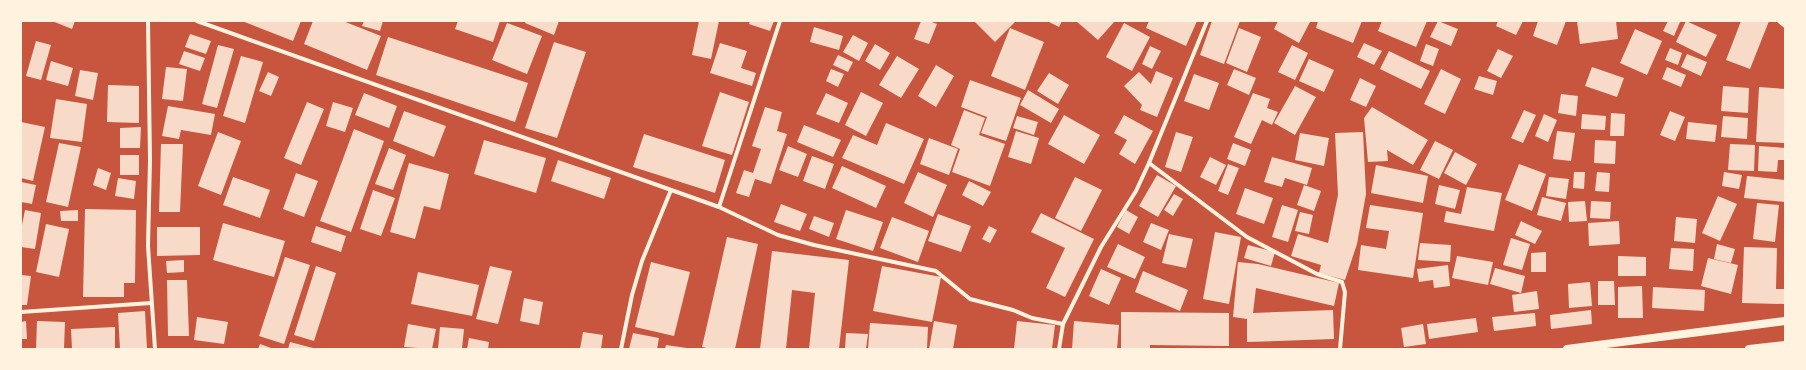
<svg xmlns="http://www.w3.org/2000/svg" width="1806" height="370" viewBox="0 0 1806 370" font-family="'Open Sans',sans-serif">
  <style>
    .building { fill: #f7dbc8 }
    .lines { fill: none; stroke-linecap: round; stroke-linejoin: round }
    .minor { stroke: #fff3e0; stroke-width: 4 }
    .secondary { stroke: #fff3e0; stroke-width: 8 }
  </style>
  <rect width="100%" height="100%" fill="#c8553d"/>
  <g class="building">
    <polygon points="52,21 75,21 72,29"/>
    <polygon points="242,21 301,21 293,41"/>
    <polygon points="313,21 343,21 381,36 367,70 304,44"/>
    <polygon points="364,21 383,21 380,31 362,26"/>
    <polygon points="458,21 500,21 493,42 455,29"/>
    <polygon points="526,21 559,21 554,35 525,23"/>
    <polygon points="699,21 719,21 711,59 692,55"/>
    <polygon points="750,21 774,21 770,31 749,24"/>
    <polygon points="921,21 929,21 937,24 929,44 914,39"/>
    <polygon points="974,21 1016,21 995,42"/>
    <polygon points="1047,21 1062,21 1059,27"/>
    <polygon points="1076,21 1115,21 1098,40"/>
    <polygon points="1149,21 1197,21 1186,46 1146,28"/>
    <polygon points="1212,21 1240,21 1224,64 1200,55"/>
    <polygon points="1278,21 1309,21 1310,22 1299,43 1274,29"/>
    <polygon points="1318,21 1362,21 1353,43 1316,28"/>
    <polygon points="1382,21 1427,21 1416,47 1378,31"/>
    <polygon points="1438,21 1458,29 1451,46 1430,37"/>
    <polygon points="1498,21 1523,21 1516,35 1496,26"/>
    <polygon points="1538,21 1566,21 1557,45 1533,36"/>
    <polygon points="1577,21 1616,21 1618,39 1580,44"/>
    <polygon points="1668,21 1680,22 1674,36 1663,31"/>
    <polygon points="1686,21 1717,35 1706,57 1676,42"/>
    <polygon points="1741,21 1769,21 1750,69 1726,60"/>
    <polygon points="507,23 542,36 527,74 492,60"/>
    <polygon points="1124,23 1150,37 1132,71 1106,57"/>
    <polygon points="814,27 843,36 839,50 810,42"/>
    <polygon points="1010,28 1044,42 1025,90 991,76"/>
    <polygon points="1239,28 1261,37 1247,72 1226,63"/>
    <polygon points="1635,29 1662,41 1647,75 1620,63"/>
    <polygon points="190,34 211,41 206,54 185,47"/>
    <polygon points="853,35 868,43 859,61 843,52"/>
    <polygon points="388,37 528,83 515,122 376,75"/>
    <polygon points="36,41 51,45 41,80 26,76"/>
    <polygon points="554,42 586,52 557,138 525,128"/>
    <polygon points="720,43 747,51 741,68 756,73 752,86 710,73"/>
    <polygon points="1364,43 1382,51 1374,65 1357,57"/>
    <polygon points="875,44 890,53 880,70 865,61"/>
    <polygon points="1426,44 1439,49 1433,66 1420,61"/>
    <polygon points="218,45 234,49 217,108 202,104"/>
    <polygon points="1292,45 1308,53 1295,80 1278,72"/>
    <polygon points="1150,46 1161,51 1152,69 1142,64"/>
    <polygon points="1670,48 1682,53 1678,65 1665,60"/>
    <polygon points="1498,49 1513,56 1501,78 1487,71"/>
    <polygon points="184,51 205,58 200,71 179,64"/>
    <polygon points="1389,51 1430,71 1421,89 1380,69"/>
    <polygon points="1687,54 1707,62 1701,76 1681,67"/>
    <polygon points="838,55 853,62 848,72 833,65"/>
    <polygon points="241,56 263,62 245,123 223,116"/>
    <polygon points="897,56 919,69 901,98 879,85"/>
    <polygon points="1309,59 1334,70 1324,92 1299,81"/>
    <polygon points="51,61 73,68 68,86 46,80"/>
    <polygon points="936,65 954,76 936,107 918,96"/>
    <polygon points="166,67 187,69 183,101 162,99"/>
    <polygon points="1592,67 1624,78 1617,97 1585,86"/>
    <polygon points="1667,67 1686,75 1681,87 1662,79"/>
    <polygon points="831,69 844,74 838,87 826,81"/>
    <polygon points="1234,69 1256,78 1249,95 1227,85"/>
    <polygon points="1441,69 1461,79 1445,114 1424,104"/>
    <polygon points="80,70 98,73 93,100 75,96"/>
    <polygon points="1156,71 1173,78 1157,117 1140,110 1142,105 1124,86 1139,72 1151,84"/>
    <polygon points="268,72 279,77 271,96 259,91"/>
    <polygon points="1049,73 1069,85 1058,104 1037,91"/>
    <polygon points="1194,74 1219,83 1209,110 1184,101"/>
    <polygon points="1479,76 1497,81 1493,95 1474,89"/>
    <polygon points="1360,78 1376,86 1366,107 1350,100"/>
    <polygon points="970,80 1021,98 1006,141 981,133 987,117 961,107"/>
    <polygon points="108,85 139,86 139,123 107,122"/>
    <polygon points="1295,86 1316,97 1295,135 1274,123"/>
    <polygon points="1723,86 1749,88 1748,113 1721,111"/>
    <polygon points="1759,87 1785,89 1785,143 1756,142"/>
    <polygon points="1028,90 1059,109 1051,123 1020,105"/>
    <polygon points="720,92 749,102 732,155 702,146"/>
    <polygon points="861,92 883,103 866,136 845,125"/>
    <polygon points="364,93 397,106 389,128 355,115"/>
    <polygon points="826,93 848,103 839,123 816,114"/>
    <polygon points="1253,93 1270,99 1267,108 1278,112 1272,125 1262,120 1251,144 1234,137"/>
    <polygon points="1561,94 1578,96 1576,116 1558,113"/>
    <polygon points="56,99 87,104 82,142 50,138"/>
    <polygon points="307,102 324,109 301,165 284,158"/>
    <polygon points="333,102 353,108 345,132 326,126"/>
    <polygon points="168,106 215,114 211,135 181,130 179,139 162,136"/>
    <polygon points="765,107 782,112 777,131 787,134 771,184 755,179 749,197 736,193 744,170 753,173 761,149 752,146"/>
    <polygon points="1372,107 1428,140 1413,165 1387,150 1388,161 1368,162 1364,118"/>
    <polygon points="964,110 985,118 979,135 1005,144 990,186 952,172 960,149 951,145"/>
    <polygon points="1524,110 1536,115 1523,143 1511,138"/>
    <polygon points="404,111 446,126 434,157 393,141"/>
    <polygon points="1670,111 1685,117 1675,141 1660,135"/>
    <polygon points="1611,113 1625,114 1624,136 1610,136"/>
    <polygon points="1544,114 1557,120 1548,142 1535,136"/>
    <polygon points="1582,114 1606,116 1605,130 1581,129"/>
    <polygon points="1064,115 1100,135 1084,164 1048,144"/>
    <polygon points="1124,115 1153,131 1135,164 1119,154 1127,140 1114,133"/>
    <polygon points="1017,116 1038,122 1034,135 1013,128"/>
    <polygon points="1723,116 1748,118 1747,139 1721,137"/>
    <polygon points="21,122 45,127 33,181 21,178"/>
    <polygon points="1688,122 1717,125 1715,142 1686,139"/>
    <polygon points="886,123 924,139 904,184 842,158 853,135 877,145"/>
    <polygon points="804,125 841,140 833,157 797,142"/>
    <polygon points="141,127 140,148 120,148 120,128"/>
    <polygon points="354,129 384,141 351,232 320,221"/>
    <polygon points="1016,131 1039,138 1031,164 1008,157"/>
    <polygon points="1557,131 1575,133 1571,161 1553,159"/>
    <polygon points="218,132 241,141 221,195 198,186"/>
    <polygon points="1176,132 1193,137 1181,172 1165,167"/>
    <polygon points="1363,132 1366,194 1357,244 1345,280 1319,273 1321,265 1291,256 1298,234 1328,243 1338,195 1335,133"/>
    <polygon points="1300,133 1329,138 1324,166 1295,160"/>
    <polygon points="644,134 725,160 715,193 633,167"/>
    <polygon points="929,138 958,149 949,175 920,164"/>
    <polygon points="484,140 546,158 536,193 474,174"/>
    <polygon points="1595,140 1616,141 1615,164 1594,163"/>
    <polygon points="1435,141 1453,150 1439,179 1420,170"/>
    <polygon points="59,143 81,147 68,207 46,202"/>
    <polygon points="1233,143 1251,150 1245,166 1227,159"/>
    <polygon points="161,144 183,144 180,212 159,212"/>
    <polygon points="1730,144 1755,145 1754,171 1728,170"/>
    <polygon points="788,146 807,154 798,177 779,170"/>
    <polygon points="1759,146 1785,148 1785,160 1778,160 1777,172 1758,171"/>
    <polygon points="389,148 406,155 393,190 375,184"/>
    <polygon points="1455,152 1477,164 1466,185 1444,173"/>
    <rect x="120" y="155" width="19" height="20"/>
    <polygon points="812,156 834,164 825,189 803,181"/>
    <polygon points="1210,157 1226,165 1216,185 1200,177"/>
    <polygon points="1272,157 1312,168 1307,185 1285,178 1282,187 1264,182"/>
    <polygon points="558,160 611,178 604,199 551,181"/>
    <polygon points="409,163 449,174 440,210 424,206 415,239 390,232"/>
    <polygon points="1228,164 1239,168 1228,195 1218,191"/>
    <polygon points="1519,164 1546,174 1532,211 1505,200"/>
    <polygon points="1376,165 1428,176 1423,203 1371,193"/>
    <polygon points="842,166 886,186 876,208 832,188"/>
    <polygon points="98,168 111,173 106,190 93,185"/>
    <polygon points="918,172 947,185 933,217 904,203"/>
    <polygon points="1574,172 1585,172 1584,189 1573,188"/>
    <polygon points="1597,172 1610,173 1609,192 1595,191"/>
    <polygon points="1724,172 1742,175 1739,189 1722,186"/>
    <polygon points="296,173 318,181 304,217 283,209"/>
    <polygon points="1157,175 1176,186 1158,217 1139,206"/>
    <polygon points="1747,176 1785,180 1785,202 1744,198"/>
    <polygon points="233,177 270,190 260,218 223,205"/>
    <polygon points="1075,177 1102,190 1081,231 1055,218"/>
    <polygon points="1549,177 1569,179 1566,199 1546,196"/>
    <polygon points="118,178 136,181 134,199 115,196"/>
    <polygon points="969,181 991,192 983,206 962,195"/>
    <polygon points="21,182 36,185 32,204 21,202"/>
    <polygon points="1304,185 1321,191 1314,211 1297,205"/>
    <polygon points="1439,185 1460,190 1455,209 1435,204"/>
    <polygon points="1467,187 1502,193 1494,231 1444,222 1446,211 1461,214"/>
    <polygon points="1245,188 1273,198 1264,224 1236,214"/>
    <polygon points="373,190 395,198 381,236 360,229"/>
    <polygon points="1174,194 1183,199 1173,216 1164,210"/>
    <polygon points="1718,196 1737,204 1720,241 1702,233"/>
    <polygon points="1542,197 1566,203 1561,221 1537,215"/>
    <polygon points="1585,201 1587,221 1569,222 1568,202"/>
    <polygon points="1591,201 1611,202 1610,219 1590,218"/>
    <polygon points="1757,203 1779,205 1775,242 1753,239"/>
    <polygon points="781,204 807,214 800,231 774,222"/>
    <polygon points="1282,205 1298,210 1288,242 1272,237"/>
    <polygon points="1370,205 1423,213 1413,278 1358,270 1361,245 1386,249 1389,231 1366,228"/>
    <polygon points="85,209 136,210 135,283 124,283 124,297 83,297"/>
    <polygon points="25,210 41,213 35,249 21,247 21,230"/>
    <polygon points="78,210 78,221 61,221 60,211"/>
    <polygon points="846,210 883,222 873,251 836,239"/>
    <polygon points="1126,210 1138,217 1129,234 1117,227"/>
    <polygon points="1300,212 1313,215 1309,234 1295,231"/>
    <polygon points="1041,213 1094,239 1065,297 1046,288 1065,248 1031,232"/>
    <polygon points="938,214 971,226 961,252 928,241"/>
    <polygon points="814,216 834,223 829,237 809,229"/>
    <polygon points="892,217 929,231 918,262 880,248"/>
    <polygon points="1676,217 1697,219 1695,243 1674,241"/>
    <polygon points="1521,221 1542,231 1535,244 1515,235"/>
    <polygon points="1619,221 1620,244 1589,246 1588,223"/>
    <polygon points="223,223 285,241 274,277 213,260"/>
    <polygon points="1151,223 1169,230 1161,250 1143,242"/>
    <polygon points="46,224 69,229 59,277 36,272"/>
    <polygon points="316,226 346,236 341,252 311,242"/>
    <polygon points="989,226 997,230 990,243 982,239"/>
    <polygon points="157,227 200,227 200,255 157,256"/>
    <polygon points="1215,232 1241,237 1229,304 1203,299"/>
    <polygon points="1169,234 1193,239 1186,268 1162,263"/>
    <polygon points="727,237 758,244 735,349 711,349 702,347"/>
    <polygon points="1511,238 1530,244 1522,270 1503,265"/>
    <polygon points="1420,243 1451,245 1450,262 1418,260"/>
    <polygon points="1118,244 1145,257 1135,279 1107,267"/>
    <polygon points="1717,244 1735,249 1731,263 1714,259"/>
    <polygon points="1248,245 1275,252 1271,266 1244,258"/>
    <polygon points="1744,247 1777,248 1776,289 1785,289 1785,304 1742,303"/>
    <polygon points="1671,248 1694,249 1693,271 1669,269"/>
    <polygon points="772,251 849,260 839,349 809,349 815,293 792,290 786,349 760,349"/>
    <polygon points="1546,252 1546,272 1531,272 1531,253"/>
    <polygon points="1457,256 1493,262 1488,285 1452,278"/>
    <polygon points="1618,256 1646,257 1646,276 1618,276"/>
    <polygon points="285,257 310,265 284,344 259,336"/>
    <polygon points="1708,258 1738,265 1731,294 1701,286"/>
    <polygon points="184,260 184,272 167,273 166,261"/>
    <polygon points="651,262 690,272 674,336 635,327"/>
    <polygon points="1238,262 1258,264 1339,283 1334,306 1256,288 1253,313 1333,310 1334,339 1247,342 1247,319 1233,317"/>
    <polygon points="1448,265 1450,286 1434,288 1433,280 1419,282 1417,269"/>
    <polygon points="316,266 336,273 314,341 294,335"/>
    <polygon points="490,266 512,271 498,324 476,319"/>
    <polygon points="882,266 941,277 932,322 873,311"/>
    <polygon points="1495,268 1525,276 1521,293 1490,284"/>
    <polygon points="1101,269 1121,278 1109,305 1089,296"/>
    <polygon points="1143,271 1188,290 1180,311 1135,292"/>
    <polygon points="418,272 479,285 472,316 411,304"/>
    <polygon points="21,275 31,276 27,305 21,305"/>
    <polygon points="167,280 187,280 189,336 168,336"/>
    <polygon points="1598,281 1614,281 1615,305 1598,305"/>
    <polygon points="1590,282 1592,306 1569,308 1568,284"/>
    <polygon points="1642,286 1643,318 1618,318 1618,287"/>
    <polygon points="1653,287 1705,290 1704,311 1652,308"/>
    <polygon points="1537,291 1539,309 1514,312 1512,295"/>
    <polygon points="524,298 543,302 539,325 520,321"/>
    <polygon points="1591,310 1592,324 1551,329 1550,315"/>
    <polygon points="145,311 147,349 120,349 118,313"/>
    <polygon points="1121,312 1229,313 1229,346 1150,345 1150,349 1121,349"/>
    <polygon points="1535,313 1536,326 1494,331 1492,317"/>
    <polygon points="197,317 228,322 224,344 194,340"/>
    <polygon points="1476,318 1478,332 1429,339 1427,324"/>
    <polygon points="26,321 27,339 21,339 21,322"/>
    <polygon points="37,321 65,322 64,349 36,349"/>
    <polygon points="934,321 957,325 953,349 929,349"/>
    <polygon points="1017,321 1055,325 1052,349 1014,349"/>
    <polygon points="1074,321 1119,325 1117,349 1072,349"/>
    <polygon points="870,323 928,327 927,349 868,349"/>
    <polygon points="408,324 436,329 432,349 404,347"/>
    <polygon points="1423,324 1426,344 1404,347 1401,328"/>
    <polygon points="115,327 115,349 72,349 71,329"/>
    <polygon points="440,327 464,329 462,349 438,349"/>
    <polygon points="583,332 603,335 601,349 580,349"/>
    <polygon points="633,333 659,338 657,349 629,349"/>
    <polygon points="846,333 868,334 866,349 845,349"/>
    <polygon points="469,338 489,342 488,349 467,349"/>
    <polygon points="290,342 313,348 313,349 288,349"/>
    <polygon points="260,344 274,349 258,349"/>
    <polygon points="666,345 687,348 687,349 665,349"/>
  </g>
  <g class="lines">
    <g class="minor">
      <polyline points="148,21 150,160 148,246 155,349"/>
      <polyline points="197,21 719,207 778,235 814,245 936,271 970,299 1013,310 1032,318 1063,324"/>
      <polyline points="1779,21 1785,26"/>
      <polyline points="1149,163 1247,237 1317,274 1342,282 1345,292 1340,349"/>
      <polyline points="719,207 780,21"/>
      <polyline points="21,312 151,303"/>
      <polyline points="621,349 632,295 642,261 671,190"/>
      <polyline points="1059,349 1063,324 1101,247 1136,191 1149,163 1207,21"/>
    </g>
    <g class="secondary">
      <polyline points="1567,349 1785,321"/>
      <polyline points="1749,349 1785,345"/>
    </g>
  </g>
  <rect width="1806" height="370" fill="none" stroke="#fff3e0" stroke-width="44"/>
</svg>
